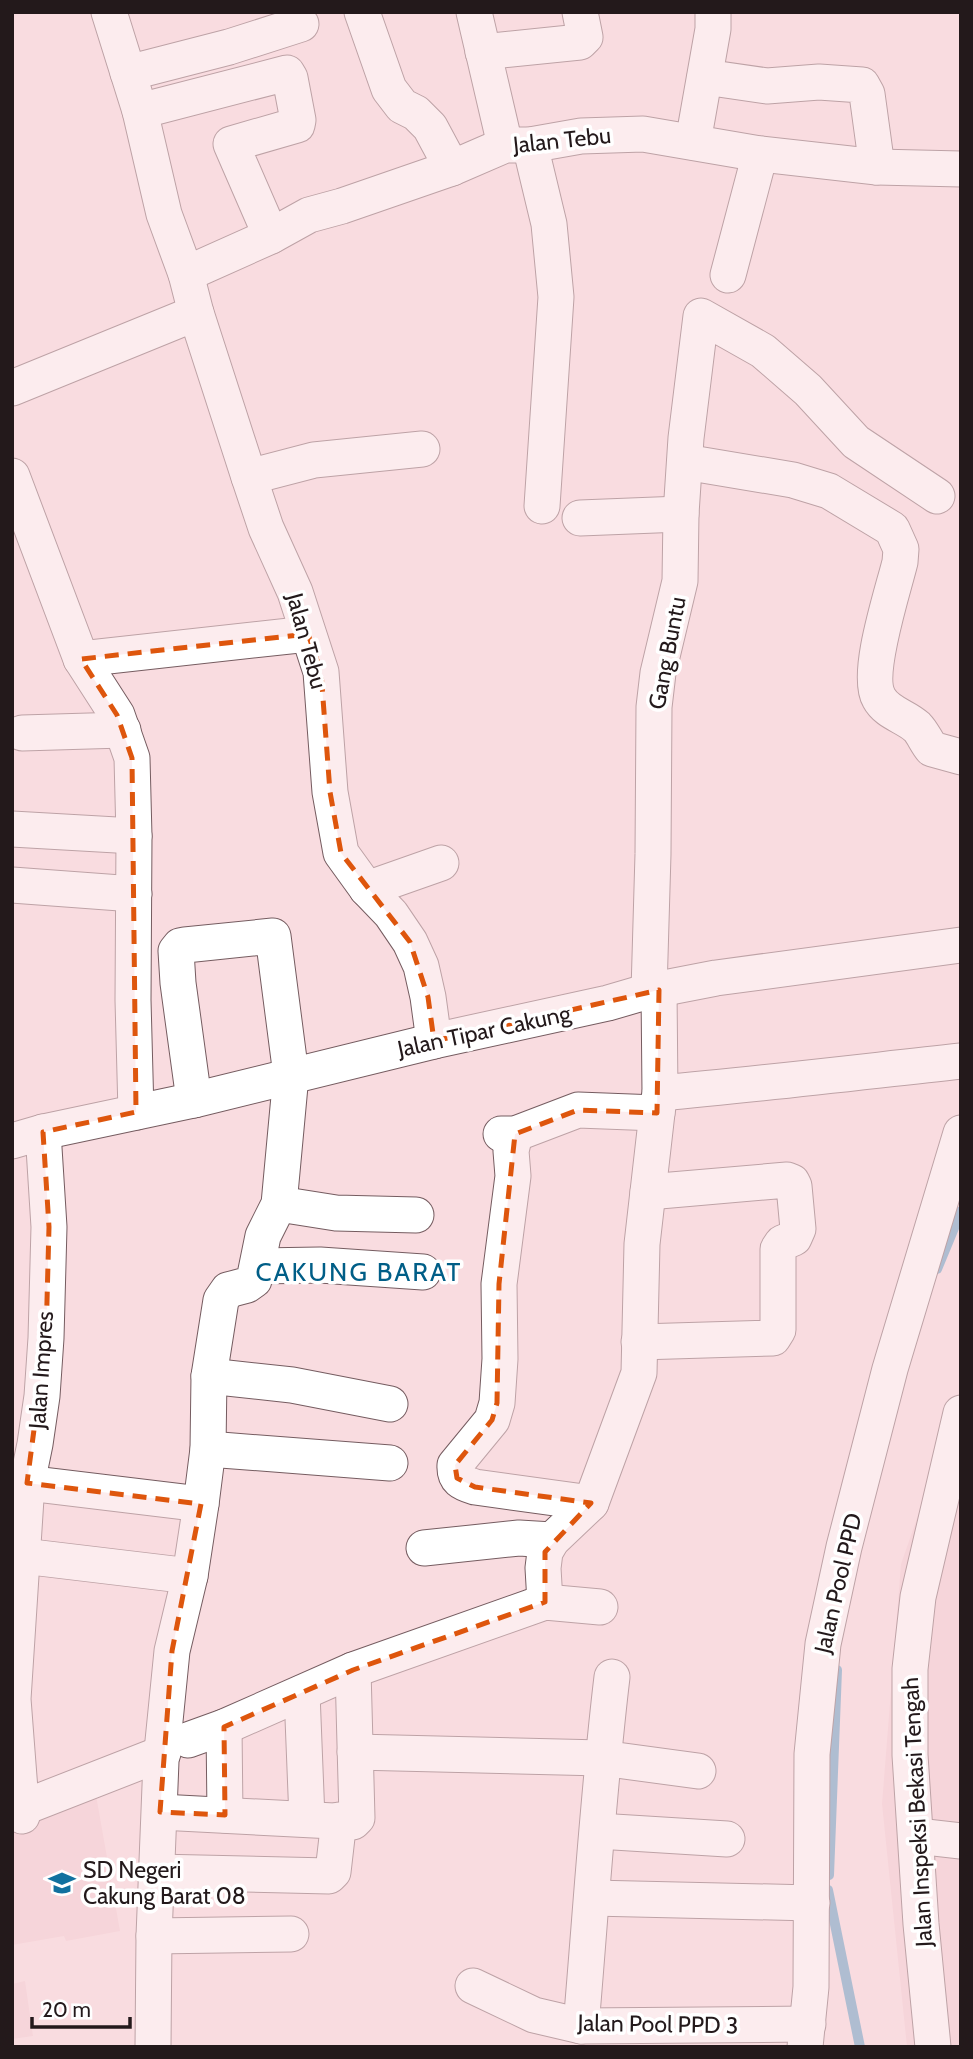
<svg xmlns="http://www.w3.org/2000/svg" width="973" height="2059" viewBox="0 0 973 2059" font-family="Cabin,sans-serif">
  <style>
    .built { fill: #f2ccd2 }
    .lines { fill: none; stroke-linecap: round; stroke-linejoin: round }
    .stream { stroke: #5698bf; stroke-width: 10 }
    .minor-casing { stroke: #755c60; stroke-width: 37 }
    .minor { stroke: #fff; stroke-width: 35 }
    .marked { fill: none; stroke: #de560d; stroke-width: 5; stroke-dasharray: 14 9; stroke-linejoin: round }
    .labels { text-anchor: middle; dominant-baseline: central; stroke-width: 7; stroke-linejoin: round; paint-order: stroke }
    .street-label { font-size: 23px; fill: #23191b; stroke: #fff }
    .poi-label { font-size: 23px; fill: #23191b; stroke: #fff; text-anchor: start }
    .quarter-label { font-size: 26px; letter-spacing: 2px; fill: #005e87; stroke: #fff }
  </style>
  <rect width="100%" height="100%" fill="#f9dce0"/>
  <g class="built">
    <polygon points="961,1392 961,2047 907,2047 882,1804 901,1564"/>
    <polygon points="96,1795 120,1931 66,1941 64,1936 12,1945 12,1815"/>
    <polygon points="25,1981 33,2036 12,2039 12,1984"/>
  </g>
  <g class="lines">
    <g class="stream">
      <polyline points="937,1269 961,1211"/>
      <polyline points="829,1875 837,1670"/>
      <polyline points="828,1890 860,2047"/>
    </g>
    <defs>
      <g id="minor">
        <polyline points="109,12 140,111 164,214 186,274 196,313 249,477 266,528 295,592 321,672 330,792 341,853 367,889 391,914 410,942 421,966 428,997 434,1041"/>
        <polyline points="362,12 389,89 402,106 416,113 430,127 452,168"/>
        <polyline points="474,12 505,145"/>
        <polyline points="483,52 580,42 585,37 580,12"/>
        <polyline points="128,73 229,47 301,24"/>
        <polyline points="705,77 767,86 819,82 862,85 867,94 877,167"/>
        <polyline points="140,111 287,73 290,78 298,120 297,125 231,144 271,236"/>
        <polyline points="693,142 713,29 713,12"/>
        <polyline points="530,145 549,224 556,297 542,506"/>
        <polyline points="186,274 271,236 309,215 342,206 452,168 505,145 530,145 581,136 643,134 760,154 877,167 961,169"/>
        <polyline points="728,275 760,154"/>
        <polyline points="12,388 196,313"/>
        <path d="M685 462 793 480 829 491 892 529 901 549 900 562C893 591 865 674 879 698 887 713 905 716 917 727 923 733 926 742 932 749L961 757"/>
        <polyline points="12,476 81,659 117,715 132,758 134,836 133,1000 136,1112"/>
        <polyline points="249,477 314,460 422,449"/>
        <polyline points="580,518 681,514"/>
        <polyline points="81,659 308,634"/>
        <polyline points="22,733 123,730"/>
        <polyline points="12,829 134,836"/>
        <polyline points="12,885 134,894"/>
        <polyline points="367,889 441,863"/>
        <polyline points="649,991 653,854 654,707 658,673 680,581 681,514 686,438 701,316 763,351 808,390 856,442 937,496"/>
        <path d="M660 1093C760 1084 860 1072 961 1061"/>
        <polyline points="501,1134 515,1134 578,1110 657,1113 660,1093 659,990"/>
        <path d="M515 1134 511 1151 513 1176 499 1284 500 1359 497 1403 492 1420 455 1465C454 1480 462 1483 475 1487L591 1503"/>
        <polyline points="12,1141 43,1132 194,1100 434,1041 608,1003 649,991 716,978 961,945"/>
        <polyline points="279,1204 336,1213 416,1215"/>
        <polyline points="258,1266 320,1265 423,1272"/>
        <polyline points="639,1342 773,1338 778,1330 778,1249 782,1243 794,1238 798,1229 794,1186 792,1182 787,1180 648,1192"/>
        <polyline points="209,1376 292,1385 390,1404"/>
        <polyline points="208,1449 390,1463"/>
        <polyline points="27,1483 201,1504"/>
        <polyline points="424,1548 519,1538 552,1540"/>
        <polyline points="23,1556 190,1576"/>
        <polyline points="545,1602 543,1568 545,1552 552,1540 591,1503 639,1373 642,1244 657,1113"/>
        <polyline points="302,1693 307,1819"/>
        <polyline points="224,1727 225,1815"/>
        <polyline points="188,1740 224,1727 353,1670 545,1602 600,1607"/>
        <polyline points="355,1752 602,1758 698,1771"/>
        <polyline points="12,1812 163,1753"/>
        <polyline points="160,1812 353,1822 357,1818 353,1670"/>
        <polyline points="22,1816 13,1699 27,1483 35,1444 42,1396 46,1338 49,1227 43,1132"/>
        <polyline points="598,1831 727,1839"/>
        <polyline points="917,1836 961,1841"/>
        <polyline points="156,1872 329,1876 333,1872 339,1820"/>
        <polyline points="592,1898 812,1903"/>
        <polyline points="154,1936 291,1934"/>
        <polyline points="473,1986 534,2015 581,2026 808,2024"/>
        <path d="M581 2026C591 1910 598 1793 612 1677"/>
        <polyline points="153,2047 154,1936 161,1761 172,1651 190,1576 201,1504 208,1449 209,1376 221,1300 228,1290 247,1285 254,1280 263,1236 279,1204 291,1075 273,936 185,945 180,946 176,951 178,983 194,1100"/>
        <polyline points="805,2047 811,1987 812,1754 823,1644 844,1547 890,1369 961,1133"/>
        <polyline points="933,2047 921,1924 910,1755 910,1669 918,1597 961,1413"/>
      </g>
    </defs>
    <use href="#minor" class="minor-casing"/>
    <use href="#minor" class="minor"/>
  </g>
  <path d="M0 0H973V2059H0ZM308 634 321 672 330 792 341 853 410 942 428 997 434 1041 659 990 657 1113 578 1110 515 1134 499 1284 497 1403 492 1420 455 1465 457 1478 475 1487 591 1503 545 1552V1602L353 1670 224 1727 225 1815 160 1812 172 1651 201 1504 27 1483 46 1338 49 1227 43 1132 136 1112 132 758 117 715 81 659Z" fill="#f9dce0" fill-opacity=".55" fill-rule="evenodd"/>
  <path class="marked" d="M308 634 321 672 330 792 341 853 410 942 428 997 434 1041 659 990 657 1113 578 1110 515 1134 499 1284 497 1403 492 1420 455 1465 457 1478 475 1487 591 1503 545 1552V1602L353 1670 224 1727 225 1815 160 1812 172 1651 201 1504 27 1483 46 1338 49 1227 43 1132 136 1112 132 758 117 715 81 659Z"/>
  <defs>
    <symbol id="school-bare" viewBox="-9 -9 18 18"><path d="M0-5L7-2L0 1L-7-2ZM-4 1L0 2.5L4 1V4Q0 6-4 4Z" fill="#11719f" stroke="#fff" stroke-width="2.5" paint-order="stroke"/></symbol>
  </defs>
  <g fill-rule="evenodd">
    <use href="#school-bare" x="43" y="1864" width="38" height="38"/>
  </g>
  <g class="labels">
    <g class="street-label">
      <text transform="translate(562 140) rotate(-6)">Jalan Tebu</text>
      <text transform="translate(307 641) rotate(75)">Jalan Tebu</text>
      <text transform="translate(667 653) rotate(-79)">Gang Buntu</text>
      <text transform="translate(484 1031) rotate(-12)">Jalan Tipar Cakung</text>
      <text transform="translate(41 1370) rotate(-86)">Jalan Impres</text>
      <text transform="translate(838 1583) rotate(-77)">Jalan Pool PPD</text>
      <text transform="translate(917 1812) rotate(-93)">Jalan Inspeksi Bekasi Tengah</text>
      <text transform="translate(658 2024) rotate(1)">Jalan Pool PPD 3</text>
    </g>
    <g class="poi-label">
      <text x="83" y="1870">SD Negeri<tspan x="83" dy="26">Cakung Barat 08</tspan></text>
    </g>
    <g class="quarter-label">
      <text x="359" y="1272">CAKUNG BARAT</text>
    </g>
  </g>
  <rect width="973" height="2059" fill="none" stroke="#23191b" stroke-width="28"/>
  <path d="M32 2017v10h98v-10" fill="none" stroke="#23191b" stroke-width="3.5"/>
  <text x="42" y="2017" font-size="21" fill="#23191b" stroke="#ffffff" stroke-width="5" paint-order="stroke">20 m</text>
</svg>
